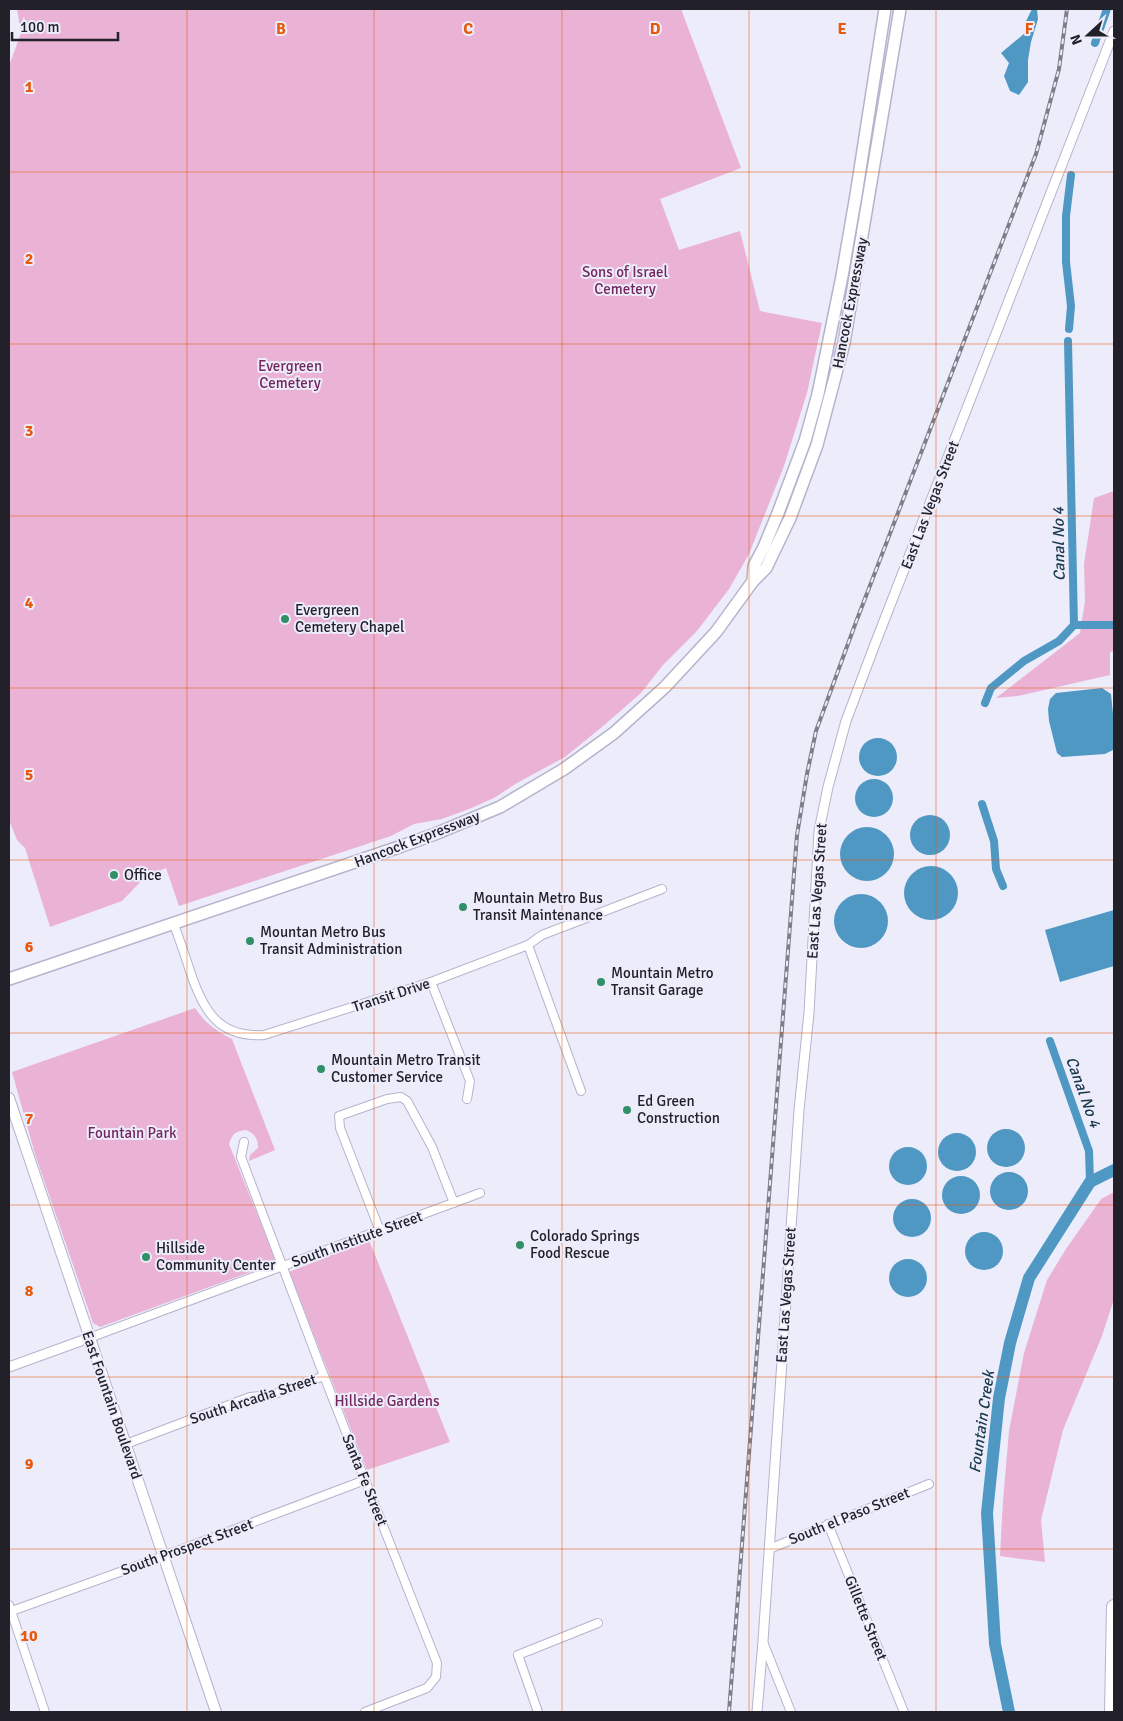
<svg xmlns="http://www.w3.org/2000/svg" width="1123" height="1721" viewBox="0 0 1123 1721" font-family="Signika,sans-serif">
  <style>
    .green { fill: #eab3d6 }
    .water { fill: #4f98c4 }
    .lines { fill: none; stroke-linecap: round; stroke-linejoin: round }
    .canal { stroke: #4f98c4; stroke-width: 8 }
    .river { stroke: #4f98c4; stroke-width: 12 }
    .minor-casing { stroke: #b5b3cc; stroke-width: 10 }
    .tertiary-casing { stroke: #b5b3cc; stroke-width: 11 }
    .secondary-casing { stroke: #b5b3cc; stroke-width: 12 }
    .primary-casing { stroke: #b5b3cc; stroke-width: 14 }
    .motorway-casing { stroke: #b5b3cc; stroke-width: 16 }
    .minor { stroke: #fff; stroke-width: 8 }
    .tertiary { stroke: #fff; stroke-width: 9 }
    .secondary { stroke: #fff; stroke-width: 10 }
    .primary { stroke: #fff; stroke-width: 11 }
    .motorway { stroke: #fff; stroke-width: 14 }
    .rail-casing { stroke: #7e7d88; stroke-width: 4 }
    .rail { stroke: #edecfb; stroke-width: 2; stroke-dasharray: 5.5; stroke-linecap: butt }
    .grid { fill: none; stroke: #e8590c; stroke-width: 1; stroke-opacity: 0.55 }
    .poi-dot { fill: #319068; stroke: #edecfb; stroke-width: 2 }
    .labels { text-anchor: middle; dominant-baseline: central; stroke-width: 4; stroke-linejoin: round; paint-order: stroke }
    .park-label { font-size: 15px; fill: #74265f; stroke: #edecfb }
    .street-label { font-size: 15px; fill: #22212a; stroke: #edecfb }
    .poi-label { font-size: 15px; fill: #22212a; stroke: #edecfb; text-anchor: start }
    .water-label { font-size: 16px; font-style: italic; fill: #19394d; stroke: #edecfb }
    .grid-label { font-size: 16px; text-anchor: middle; font-weight: bold; fill: #e8590c; stroke: #edecfb; stroke-width: 4; stroke-linejoin: round; paint-order: stroke }
  </style>
  <rect width="100%" height="100%" fill="#edecfb"/>
  <g class="green">
    <polygon points="17,9 681,9 741,168 660,199 679,250 740,231 760,311 822,323 807,393 784,466 749,554 729,589 697,631 663,665 641,693 602,727 565,757 517,783 494,798 469,809 442,819 414,824 391,836 179,906 166,868 145,877 122,901 50,927 25,848 17,840 9,820 9,66 21,33"/>
    <polygon points="1114,491 1114,651 1110,652 1110,675 1018,696 996,698 1080,633 1085,601 1084,564 1094,498"/>
    <path d="M195 1008C205 1023 216 1031 232 1039L275 1150 249 1161 250 1155 258 1148C258 1138 254 1133 246 1130 235 1131 232 1134 229 1144L275 1259 270 1265 100 1327 93 1323 35 1154 12 1072Z"/>
    <polygon points="1114,1192 1114,1299 1102,1336 1063,1430 1041,1520 1045,1562 1000,1556 1003,1501 1009,1431 1024,1353 1047,1280 1066,1249 1101,1199"/>
    <polygon points="369,1240 450,1442 367,1470 289,1272"/>
  </g>
  <g class="water">
    <polygon points="1032,9 1037,9 1038,19 1031,42 1028,60 1028,82 1019,95 1010,91 1004,76 1009,63 1001,53 1025,33 1026,21"/>
    <polygon points="1102,688 1111,694 1114,724 1113,750 1105,754 1062,757 1057,753 1049,721 1048,709 1050,699 1056,693"/>
    <circle cx="878" cy="757" r="19"/>
    <circle cx="874" cy="798" r="19"/>
    <circle cx="930" cy="835" r="20"/>
    <circle cx="867" cy="854" r="27"/>
    <circle cx="931" cy="893" r="27"/>
    <circle cx="861" cy="921" r="27"/>
    <polygon points="1114,910 1114,966 1060,982 1045,930"/>
    <circle cx="1006" cy="1148" r="19"/>
    <circle cx="957" cy="1152" r="19"/>
    <circle cx="908" cy="1166" r="19"/>
    <circle cx="1009" cy="1191" r="19"/>
    <circle cx="961" cy="1195" r="19"/>
    <circle cx="912" cy="1218" r="19"/>
    <circle cx="984" cy="1251" r="19"/>
    <circle cx="908" cy="1278" r="19"/>
  </g>
  <g class="lines">
    <g class="canal">
      <polyline points="1095,43 1107,9"/>
      <polyline points="1069,329 1071,306 1066,262 1066,216 1071,175"/>
      <polyline points="1074,625 1114,625"/>
      <polyline points="985,703 991,688 1024,661 1059,641 1074,625 1068,341"/>
      <polyline points="982,804 994,841 996,869 1003,886"/>
      <polyline points="1050,1041 1089,1151 1090,1182"/>
    </g>
    <polyline class="river" points="1009,1712 995,1644 987,1513 999,1398 1010,1343 1029,1278 1090,1182 1114,1170"/>
    <defs>
      <g id="minor">
        <path d="M174 924C179 939 185 955 190 971 203 1010 218 1038 264 1035L431 982 528 945 542 935 662 889"/>
        <polyline points="528,945 581,1091"/>
        <polyline points="431,982 470,1081 467,1099"/>
        <polyline points="244,1142 241,1157 324,1376 437,1663 436,1677 427,1688 365,1712"/>
        <polyline points="380,1231 340,1128 339,1116 387,1099 401,1097 407,1101 432,1147 454,1203"/>
        <polyline points="89,1338 480,1193"/>
        <polyline points="126,1444 250,1397 272,1395 324,1376"/>
        <polyline points="828,1524 904,1712"/>
        <polyline points="769,1549 929,1484"/>
        <polyline points="9,1605 45,1712"/>
        <polyline points="9,1612 164,1556 365,1480"/>
        <polyline points="763,1642 791,1712"/>
        <polyline points="538,1712 518,1655 598,1623"/>
      </g>
      <g id="tertiary">
        <polyline points="9,1367 89,1338"/>
        <polyline points="757,1712 763,1641 799,1110 809,1013 819,831 828,787 846,721 875,644 1114,31"/>
      </g>
      <polyline id="secondary" points="9,1098 216,1712"/>
      <g id="primary">
        <polyline points="753,581 754,566 764,547 778,513 805,441 818,394 842,276 856,195 885,9"/>
        <polyline points="9,979 402,846 435,834 500,807 564,769 614,733 665,687 716,632 753,581 766,568 790,518 817,445 844,343 900,9"/>
      </g>
      <polyline id="motorway" points="1112,1712 1114,1607"/>
    </defs>
    <use href="#minor" class="minor-casing"/>
    <use href="#tertiary" class="tertiary-casing"/>
    <use href="#secondary" class="secondary-casing"/>
    <use href="#primary" class="primary-casing"/>
    <use href="#motorway" class="motorway-casing"/>
    <use href="#minor" class="minor"/>
    <use href="#tertiary" class="tertiary"/>
    <use href="#secondary" class="secondary"/>
    <use href="#primary" class="primary"/>
    <use href="#motorway" class="motorway"/>
    <defs>
      <polyline id="rail" points="729,1712 797,835 807,774 816,731 856,622 1036,154 1059,69 1067,9"/>
    </defs>
    <use href="#rail" class="rail-casing"/>
    <use href="#rail" class="rail"/>
  </g>
  <path class="grid" d="M187 9V1712M374 9V1712M562 9V1712M749 9V1712M936 9V1712M9 172H1114M9 344H1114M9 516H1114M9 688H1114M9 860H1114M9 1033H1114M9 1205H1114M9 1377H1114M9 1549H1114"/>
  <g class="poi-dot">
    <circle cx="285" cy="619" r="5"/>
    <circle cx="114" cy="875" r="5"/>
    <circle cx="463" cy="907" r="5"/>
    <circle cx="250" cy="941" r="5"/>
    <circle cx="601" cy="982" r="5"/>
    <circle cx="321" cy="1069" r="5"/>
    <circle cx="627" cy="1110" r="5"/>
    <circle cx="520" cy="1245" r="5"/>
    <circle cx="146" cy="1257" r="5"/>
  </g>
  <g class="labels">
    <g class="park-label">
      <text x="625" y="272">Sons of Israel<tspan x="625" dy="17">Cemetery</tspan></text>
      <text x="290" y="366">Evergreen<tspan x="290" dy="17">Cemetery</tspan></text>
      <text x="132" y="1133">Fountain Park</text>
      <text x="387" y="1401">Hillside Gardens</text>
    </g>
    <g class="street-label">
      <text transform="translate(850 303) rotate(-79)">Hancock Expressway</text>
      <text transform="translate(930 505) rotate(-69)">East Las Vegas Street</text>
      <text transform="translate(417 839) rotate(-21)">Hancock Expressway</text>
      <text transform="translate(817 891) rotate(-86)">East Las Vegas Street</text>
      <text transform="translate(391 995) rotate(-18)">Transit Drive</text>
      <text transform="translate(357 1239) rotate(-20)">South Institute Street</text>
      <text transform="translate(786 1295) rotate(-86)">East Las Vegas Street</text>
      <text transform="translate(253 1399) rotate(-18)">South Arcadia Street</text>
      <text transform="translate(112 1405) rotate(71)">East Fountain Boulevard</text>
      <text transform="translate(365 1480) rotate(68)">Santa Fe Street</text>
      <text transform="translate(849 1516) rotate(-22)">South el Paso Street</text>
      <text transform="translate(187 1547) rotate(-20)">South Prospect Street</text>
      <text transform="translate(866 1618) rotate(68)">Gillette Street</text>
    </g>
    <g class="poi-label">
      <text x="295" y="610">Evergreen<tspan x="295" dy="17">Cemetery Chapel</tspan></text>
      <text x="124" y="875">Office</text>
      <text x="473" y="898">Mountain Metro Bus<tspan x="473" dy="17">Transit Maintenance</tspan></text>
      <text x="260" y="932">Mountan Metro Bus<tspan x="260" dy="17">Transit Administration</tspan></text>
      <text x="611" y="973">Mountain Metro<tspan x="611" dy="17">Transit Garage</tspan></text>
      <text x="331" y="1060">Mountain Metro Transit<tspan x="331" dy="17">Customer Service</tspan></text>
      <text x="637" y="1101">Ed Green<tspan x="637" dy="17">Construction</tspan></text>
      <text x="530" y="1236">Colorado Springs<tspan x="530" dy="17">Food Rescue</tspan></text>
      <text x="156" y="1248">Hillside<tspan x="156" dy="17">Community Center</tspan></text>
    </g>
    <g class="water-label">
      <text transform="translate(1059 544) rotate(-91)">Canal No 4</text>
      <text transform="translate(1083 1092) rotate(70)">Canal No 4</text>
      <text transform="translate(982 1422) rotate(-82)">Fountain Creek</text>
    </g>
  </g>
  <g class="grid-label">
    <text x="281" y="34">B</text>
    <text x="468" y="34">C</text>
    <text x="655" y="34">D</text>
    <text x="842" y="34">E</text>
    <text x="1029" y="34">F</text>
    <text x="29" y="92">1</text>
    <text x="29" y="264">2</text>
    <text x="29" y="436">3</text>
    <text x="29" y="608">4</text>
    <text x="29" y="780">5</text>
    <text x="29" y="952">6</text>
    <text x="29" y="1124">7</text>
    <text x="29" y="1296">8</text>
    <text x="29" y="1469">9</text>
    <text x="29" y="1641">10</text>
  </g>
  <rect width="1123" height="1721" fill="none" stroke="#22212a" stroke-width="20"/>
  <g transform="translate(1088 35) rotate(249)" stroke="#edecfb" stroke-width="4" paint-order="stroke">
  <path d="M0-4L9 19L0 12L-9 19Z" fill="#22212a"/>
  <text y="-8" font-size="14" font-weight="bold" text-anchor="middle" fill="#22212a">N</text>
  </g>
  <path d="M12 32v8h106v-8" fill="none" stroke="#22212a" stroke-width="2.5"/>
  <text x="20" y="32" font-size="15" fill="#22212a" stroke="#edecfb" stroke-width="4" paint-order="stroke">100 m</text>
</svg>
